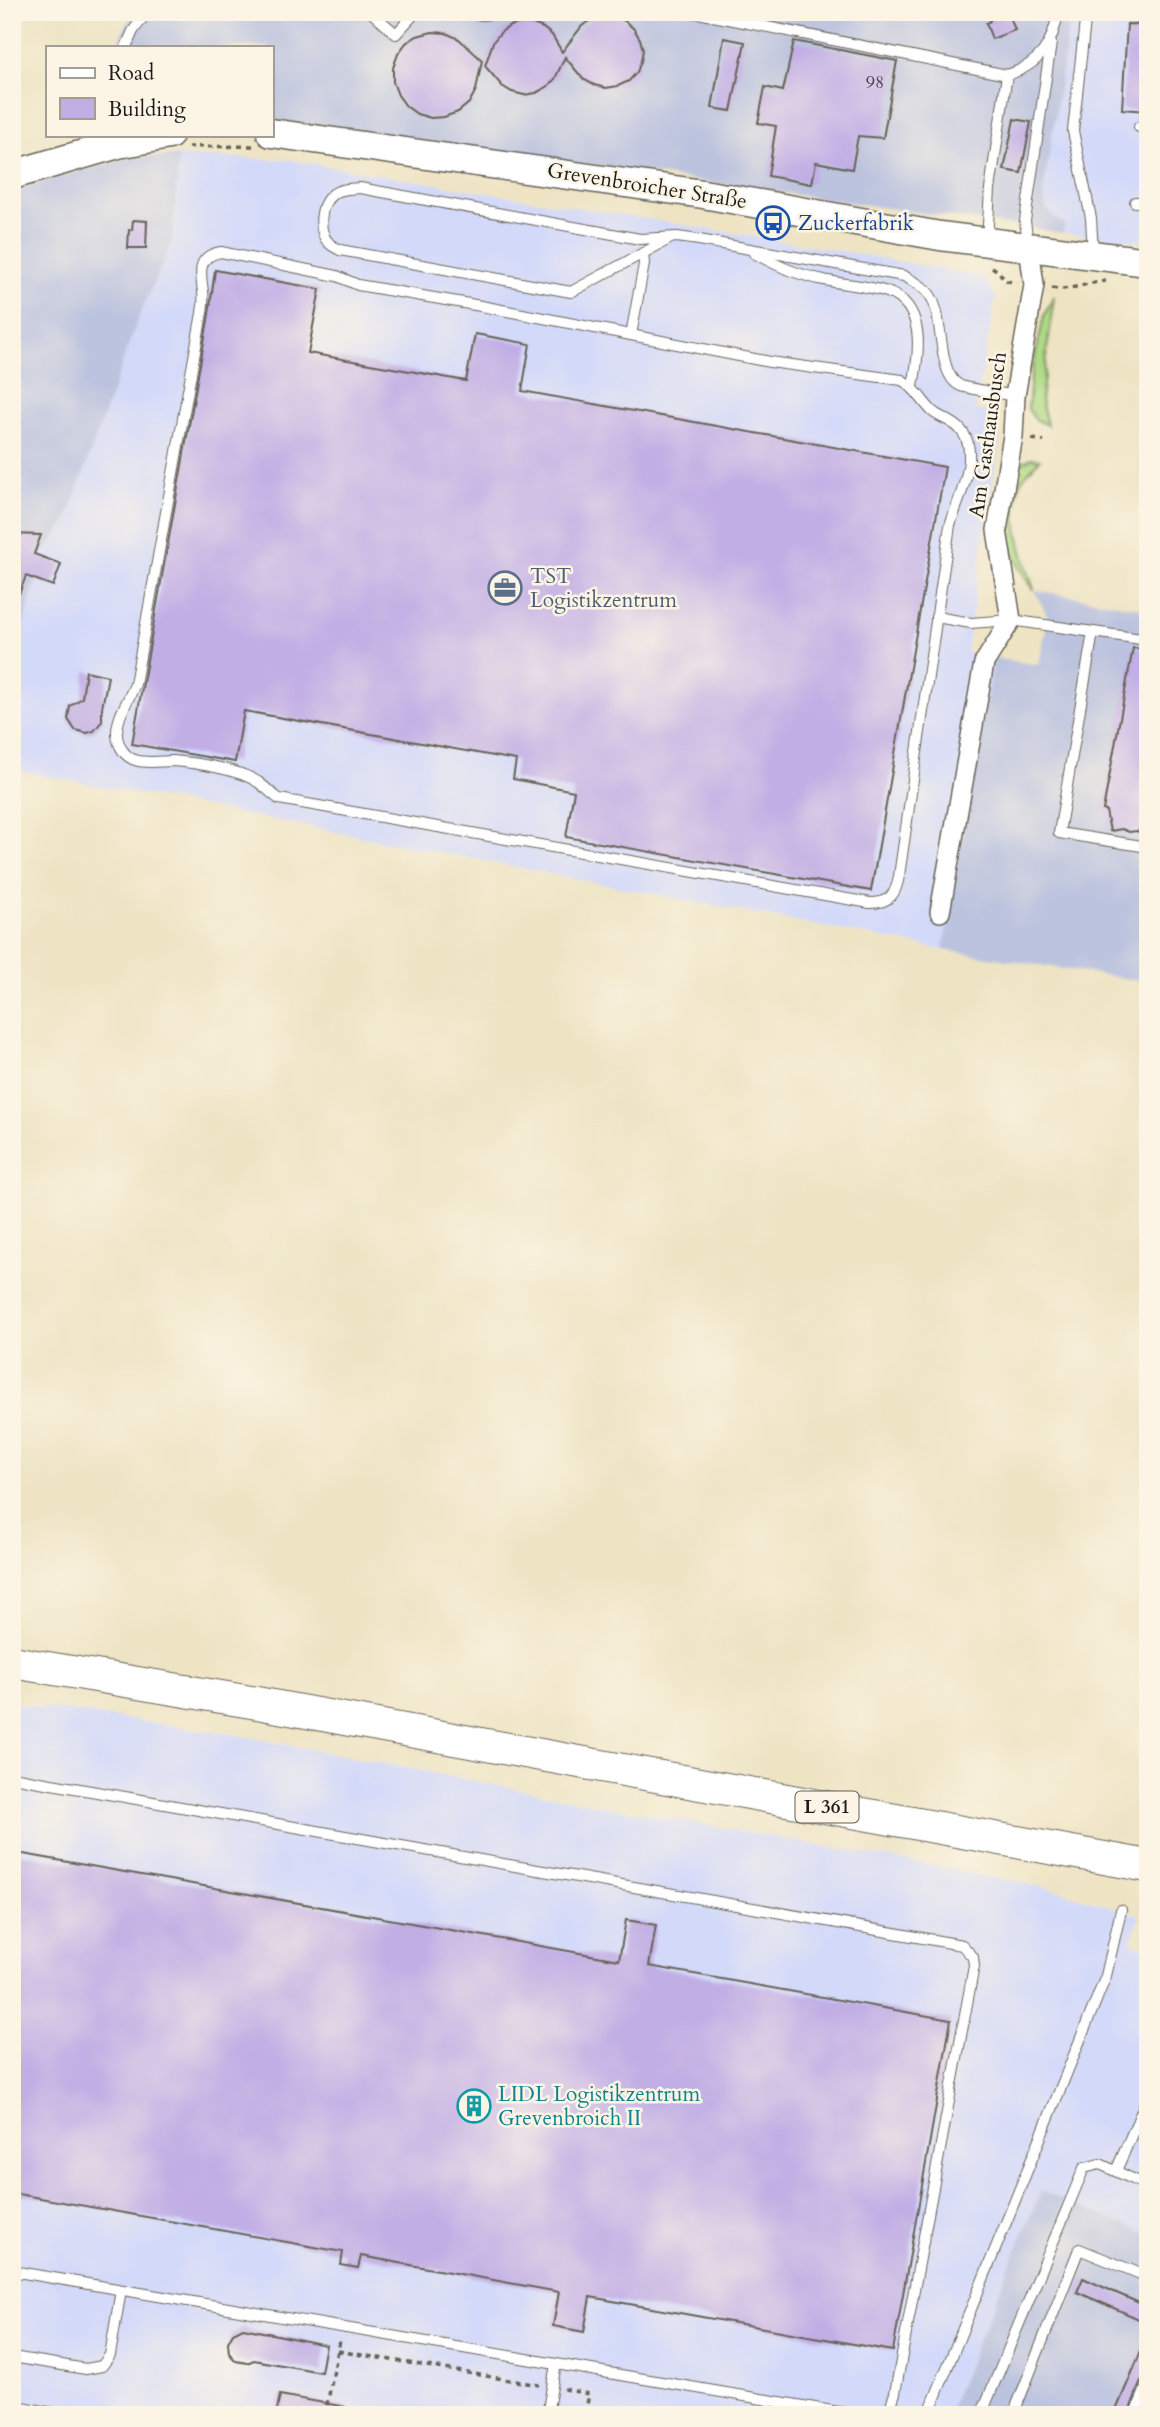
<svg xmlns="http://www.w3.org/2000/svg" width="1160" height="2427" viewBox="0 0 1160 2427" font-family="Cardo,serif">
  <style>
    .built { fill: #d3d9f9 }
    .industrial { fill: #bcc3de }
    .green { fill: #afd985; stroke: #667a50; stroke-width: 2 }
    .building { fill: #c1aee5 }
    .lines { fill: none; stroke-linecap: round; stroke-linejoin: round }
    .lane-casing { stroke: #666257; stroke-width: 12 }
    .street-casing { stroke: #666257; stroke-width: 22 }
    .secondary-casing { stroke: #666257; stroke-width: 31 }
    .primary-casing { stroke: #666257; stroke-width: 34 }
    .path { stroke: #666257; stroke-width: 3.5; stroke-dasharray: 5 5; stroke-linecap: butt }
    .lane { stroke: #fff; stroke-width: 10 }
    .street { stroke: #fff; stroke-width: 19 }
    .secondary { stroke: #fff; stroke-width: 28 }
    .primary { stroke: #fff; stroke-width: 32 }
    .labels { text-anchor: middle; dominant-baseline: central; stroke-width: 5; stroke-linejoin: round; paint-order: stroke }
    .number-label { font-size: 18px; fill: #45404e }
    .shield { fill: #fcf5e5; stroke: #5f5d58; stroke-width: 2 }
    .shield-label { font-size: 19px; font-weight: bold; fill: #1c1c1c }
    .street-label { font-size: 21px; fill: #1c1c1c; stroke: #fcf5e5 }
    .transit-label { font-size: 21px; fill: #164399; stroke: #fcf5e5; text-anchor: start }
    .service-label { font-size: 21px; fill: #4e5e75; stroke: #fcf5e5; text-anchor: start }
    .culture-label { font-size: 21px; fill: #0d838f; stroke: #fcf5e5; text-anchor: start }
  </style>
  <rect width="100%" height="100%" fill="#fcf5e5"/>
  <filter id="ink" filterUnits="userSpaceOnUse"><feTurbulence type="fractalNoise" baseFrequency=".0143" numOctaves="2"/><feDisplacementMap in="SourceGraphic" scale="14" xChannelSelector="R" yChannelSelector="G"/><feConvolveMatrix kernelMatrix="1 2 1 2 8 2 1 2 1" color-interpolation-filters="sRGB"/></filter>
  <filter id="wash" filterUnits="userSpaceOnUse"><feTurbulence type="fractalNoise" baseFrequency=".00686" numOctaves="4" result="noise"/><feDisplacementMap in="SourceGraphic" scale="28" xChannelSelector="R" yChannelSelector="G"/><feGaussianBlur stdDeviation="1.57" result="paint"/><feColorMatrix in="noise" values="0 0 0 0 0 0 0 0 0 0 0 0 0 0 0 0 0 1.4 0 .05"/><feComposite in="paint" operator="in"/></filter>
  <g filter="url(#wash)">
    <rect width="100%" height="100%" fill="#eee4c4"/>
    <g class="built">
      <polygon points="1071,12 1148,12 1148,242 1063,233 1064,224 1055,218 1046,208 1043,193"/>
      <polygon points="179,156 290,160 841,251 983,277 996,297 975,410 993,413 1000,436 966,652 994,658 943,950 12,769 12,665 44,552 66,522 137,321 172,241"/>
      <polygon points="12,1703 236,1735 635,1812 929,1865 1044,1887 1140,1915 1131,1943 1148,1949 1148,2234 1041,2192 947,2415 12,2415"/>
    </g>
    <g class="industrial">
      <polygon points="135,12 1071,12 1043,193 1046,208 1055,218 1064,224 1063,233 288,122 271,123 271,47 118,47 123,30"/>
      <polygon points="179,156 172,241 137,321 66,522 44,552 12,665 12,190 133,157"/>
      <polygon points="1034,590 1148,609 1148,982 943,950 994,658 1039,665 1048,617"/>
      <polygon points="1041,2191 1148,2234 1148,2415 947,2415"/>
    </g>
    <g class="green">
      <polygon points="1054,296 1041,400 1047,425 1035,419 1028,409 1031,376 1044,316"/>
      <path d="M1031 458 1040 459C1035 465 1026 473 1022 480 1006 512 1024 559 1034 590 1025 578 1017 565 1012 551 1006 535 1008 475 1021 463 1021 463 1030 459 1031 458Z"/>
    </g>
    <g id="blocks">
      <g class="building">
        <polygon points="986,12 1008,12 1015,30 992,39 986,23 990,21"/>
        <polygon points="603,16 615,17 625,21 634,29 640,39 643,50 641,61 637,72 629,81 618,86 606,88 594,85 583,79 565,57 555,79 547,87 536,93 524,95 512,92 502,86 485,66 493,42 501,32 510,26 521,23 533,24 543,28 552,35 562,52 582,26 592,19"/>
        <polygon points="1127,24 1148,25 1148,111 1122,109"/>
        <polygon points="432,32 446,33 459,39 482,60 476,90 469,103 458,112 444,117 431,118 417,114 406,106 398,95 393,82 393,68 398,54 406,43 417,36"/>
        <polygon points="724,38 745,42 731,111 712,108"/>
        <polygon points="794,41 897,61 883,138 858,136 852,169 816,162 812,184 768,176 776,126 758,123 765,87 783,91"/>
        <polygon points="1014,119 1031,122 1021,173 1004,170"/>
        <polygon points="133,220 147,221 146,248 128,248 129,230 132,230"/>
        <polygon points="215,270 320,289 308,353 466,381 475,334 530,344 522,391 945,467 871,891 566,837 574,791 513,779 516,760 244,711 235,762 132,744 209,314"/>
        <polygon points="12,534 41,535 34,554 61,564 53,586 26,576 14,607"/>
        <polygon points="1133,648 1148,650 1148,839 1137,831 1129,832 1122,829 1110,831 1106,811 1103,810"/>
        <polygon points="86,671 108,676 102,708 102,721 94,731 87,733 75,730 68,719 70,706 82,698"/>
        <polygon points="12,1852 619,1960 626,1920 656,1925 649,1966 951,2020 893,2351 590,2297 584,2332 553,2326 559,2292 361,2256 358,2268 341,2265 343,2252 12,2193"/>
        <polygon points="1083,2278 1148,2307 1148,2323 1077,2292"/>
        <polygon points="243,2328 326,2345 321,2372 254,2360 247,2363 236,2361 229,2353 228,2342 233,2333"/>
        <polygon points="1148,2335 1148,2377 1141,2381 1128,2415 1114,2415"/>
        <polygon points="280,2395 346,2407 345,2415 276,2415"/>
      </g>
    </g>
  </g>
  <g filter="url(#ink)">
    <use href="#blocks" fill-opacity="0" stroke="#666257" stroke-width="2"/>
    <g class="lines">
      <defs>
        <g id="lane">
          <polyline points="371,12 396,34 416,12"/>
          <polyline points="452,12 483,15 504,12"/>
          <path d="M693 12 1007 75C1039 65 1053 45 1058 12"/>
          <polyline points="1086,12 1073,131 1091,218 1093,254"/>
          <polyline points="126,47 133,31 147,12"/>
          <polyline points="1139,127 1148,127"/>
          <polyline points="1135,202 1148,202"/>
          <path d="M671 238 571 292 340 250C337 248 333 247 330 244 317 233 319 204 333 194 341 188 351 189 360 188L640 239 677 237 699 240 904 276C914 282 924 286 930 295 945 317 936 376 961 386 973 390 1002 393 1015 396"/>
          <polyline points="987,241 990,189 1007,75"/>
          <polyline points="1028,243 1025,221 1051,43"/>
          <path d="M221 252 337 276 358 285 481 306 770 362 902 380C916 388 921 400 932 411 940 418 951 420 959 428 983 451 958 499 950 525L899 876C896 894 890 903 870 903L279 799C272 794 265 787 258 782 238 769 197 763 173 761 161 761 147 764 135 760 125 757 118 746 117 735 116 717 129 700 135 684L202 313C203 306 204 298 203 291 200 272 197 256 221 252Z"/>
          <path d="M754 253C780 267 795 274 824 280 845 285 867 285 887 292 927 305 919 355 913 386"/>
          <polyline points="631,335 644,264 643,253"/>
          <polyline points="936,617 971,623 1011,620 1148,640"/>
          <polyline points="1093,632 1059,833 1148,847"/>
          <polyline points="12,1777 962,1945 973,1957 974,1966 895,2393 890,2408 882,2415"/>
          <polyline points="1116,2171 1148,2097"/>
          <polyline points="12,2271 556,2364"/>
          <polyline points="12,2357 86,2369 102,2366 110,2355 121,2290"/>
          <polyline points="12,2405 63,2415"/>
          <polyline points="547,2415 556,2364 856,2415"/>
          <polyline points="928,2415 1106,1976 1121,1910"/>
          <polyline points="981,2415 1084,2168 1100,2164 1148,2186"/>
          <polyline points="1013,2415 1079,2249 1148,2277"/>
          <polyline points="1135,2415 1148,2384"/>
        </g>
        <polyline id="street" points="940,912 984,663 1011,620 997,530 1013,436 1015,396 1034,285 1029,247"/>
        <g id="secondary">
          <polyline points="271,133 703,194 940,236 1148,262"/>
          <polyline points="12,175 118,144 169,135"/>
        </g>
        <polyline id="primary" points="12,1662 257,1703 1148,1866"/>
      </defs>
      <use href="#lane" class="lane-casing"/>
      <use href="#street" class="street-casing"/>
      <use href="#secondary" class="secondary-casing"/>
      <use href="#primary" class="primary-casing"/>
      <g class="path">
        <polyline points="188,147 253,146"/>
        <polyline points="992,267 998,271 1006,281 1017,282"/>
        <path d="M1052 288C1070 292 1087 282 1106 281"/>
        <polyline points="1032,439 1044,441"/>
        <polyline points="338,2351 539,2385"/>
        <polyline points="564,2389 589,2394 585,2415"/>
        <polyline points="325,2415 340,2340"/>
      </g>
      <use href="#lane" class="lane"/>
      <use href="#street" class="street"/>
      <use href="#secondary" class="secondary"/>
      <use href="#primary" class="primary"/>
    </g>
  </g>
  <defs>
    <symbol id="bus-ring" viewBox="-11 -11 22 22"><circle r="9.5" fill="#fcf5e5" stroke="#1a4fb4" stroke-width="1.5"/><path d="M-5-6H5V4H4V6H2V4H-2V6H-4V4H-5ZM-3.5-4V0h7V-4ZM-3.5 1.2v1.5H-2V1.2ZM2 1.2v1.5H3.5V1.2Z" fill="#1a4fb4"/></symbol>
    <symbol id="office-ring" viewBox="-11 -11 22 22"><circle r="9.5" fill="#fcf5e5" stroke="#5c6f8a" stroke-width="1.5"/><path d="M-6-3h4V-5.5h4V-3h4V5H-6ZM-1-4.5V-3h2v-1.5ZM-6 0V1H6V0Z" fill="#5c6f8a"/></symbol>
    <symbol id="building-ring" viewBox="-11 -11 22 22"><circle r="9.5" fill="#fcf5e5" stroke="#0f9aa8" stroke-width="1.5"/><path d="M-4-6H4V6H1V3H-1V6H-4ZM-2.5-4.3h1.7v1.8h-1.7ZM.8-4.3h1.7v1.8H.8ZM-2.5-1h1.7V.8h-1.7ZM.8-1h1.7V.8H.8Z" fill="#0f9aa8"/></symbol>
  </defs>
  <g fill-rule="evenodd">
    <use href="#bus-ring" x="754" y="204" width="38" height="38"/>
    <use href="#office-ring" x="486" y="569" width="38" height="38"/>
    <use href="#building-ring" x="455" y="2087" width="38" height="38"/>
  </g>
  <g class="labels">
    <g class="number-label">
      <text x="875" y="82">98</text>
    </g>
    <rect class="shield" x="795.5" y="1791.5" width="63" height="31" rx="5"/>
    <g class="shield-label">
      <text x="827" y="1807">L 361</text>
    </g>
    <g class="street-label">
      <text transform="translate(647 186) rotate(9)">Grevenbroicher Straße</text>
      <text transform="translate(988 435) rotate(-82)">Am Gasthausbusch</text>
    </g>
    <g class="transit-label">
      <text x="798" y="223">Zuckerfabrik</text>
    </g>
    <g class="service-label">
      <text x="530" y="576">TST<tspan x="530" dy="24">Logistikzentrum</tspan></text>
    </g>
    <g class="culture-label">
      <text x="498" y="2094">LIDL Logistikzentrum<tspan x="498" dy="24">Grevenbroich II</tspan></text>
    </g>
  </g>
  <rect width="1160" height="2427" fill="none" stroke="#fcf5e5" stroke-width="42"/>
  <rect x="46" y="46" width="228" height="91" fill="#fcf5e5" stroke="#a29e95" stroke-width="2"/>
  <rect x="60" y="68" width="35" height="10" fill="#ffffff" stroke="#a29e95" stroke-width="2"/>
  <text x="108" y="80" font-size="21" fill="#1c1c1c">Road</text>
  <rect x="60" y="98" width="35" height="21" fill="#c1aee5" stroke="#a29e95" stroke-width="2"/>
  <text x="108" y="116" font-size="21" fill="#1c1c1c">Building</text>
</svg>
